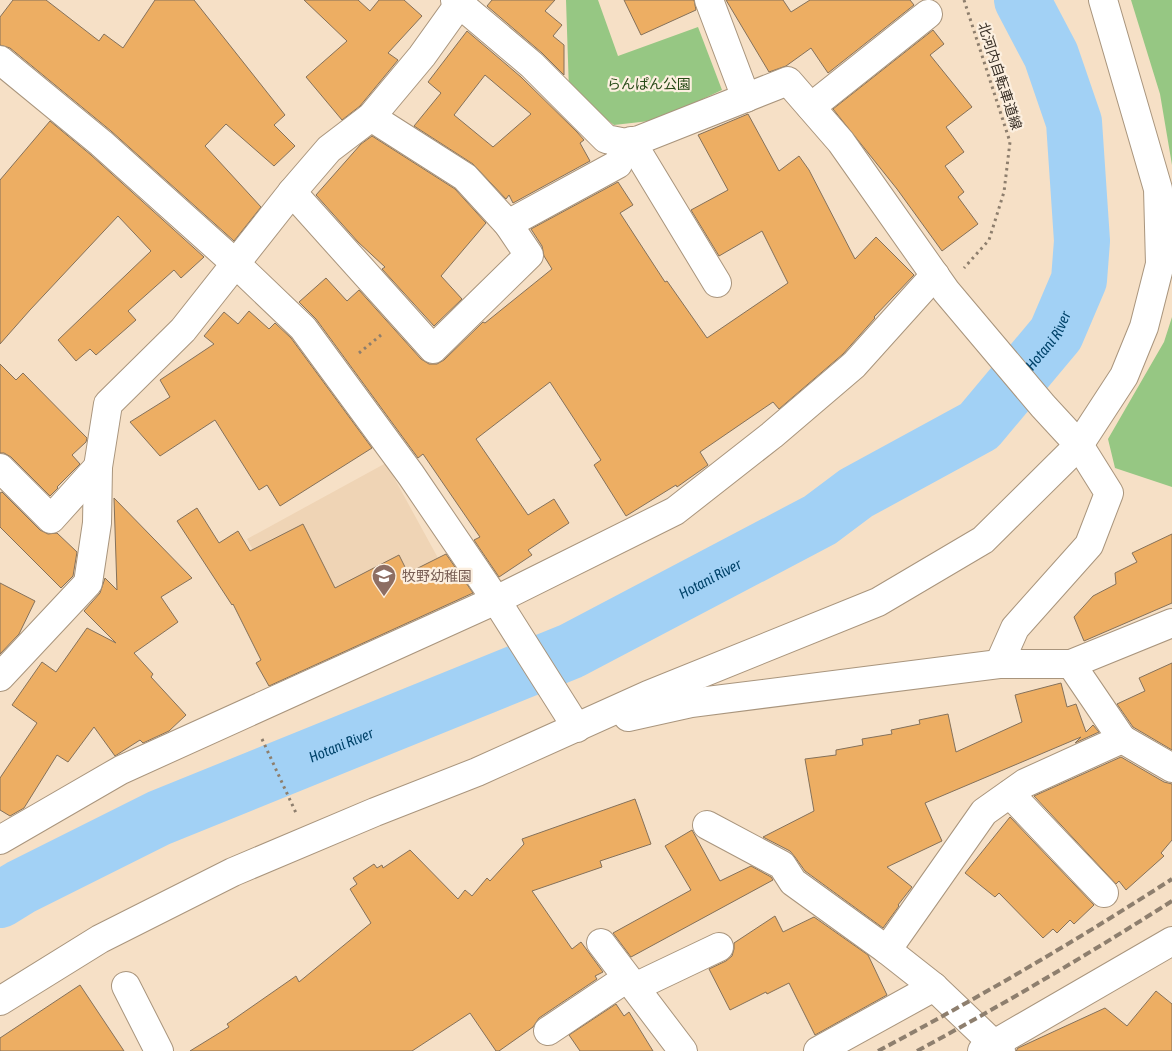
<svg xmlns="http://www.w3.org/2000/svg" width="1172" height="1051" viewBox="0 0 1172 1051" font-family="'Asap Condensed','Noto Sans JP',sans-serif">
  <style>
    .built { fill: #efd4b5 }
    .green { fill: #96c783 }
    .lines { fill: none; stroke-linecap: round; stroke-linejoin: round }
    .river { stroke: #a2d1f5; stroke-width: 56 }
    .building { fill: #edae63; stroke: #85715a; fill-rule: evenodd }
    .minor-casing { stroke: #a9957d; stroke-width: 30 }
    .path { stroke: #8d7e6d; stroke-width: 3; stroke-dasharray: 2.5 4; stroke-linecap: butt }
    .minor { stroke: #fff; stroke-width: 28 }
    .rail { stroke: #8e7f6e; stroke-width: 4; stroke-dasharray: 8 4; stroke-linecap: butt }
    .labels { text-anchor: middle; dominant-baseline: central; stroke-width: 4.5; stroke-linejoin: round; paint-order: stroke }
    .street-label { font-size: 14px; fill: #352c23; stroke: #fcefdf }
    .park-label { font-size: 14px; fill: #274a17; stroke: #fcefdf }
    .education-label { font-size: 14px; fill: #785e54; stroke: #fcefdf; text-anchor: start }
    .water-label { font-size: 15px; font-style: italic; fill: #00436a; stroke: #fcefdf }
  </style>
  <rect width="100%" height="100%" fill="#f6e0c6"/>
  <polygon class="built" points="386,463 461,600 322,675 247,539"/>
  <g class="green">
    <polygon points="566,0 598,0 618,56 698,27 722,90 658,120 614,125 569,91"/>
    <polygon points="1131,0 1172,0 1172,165 1160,94"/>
    <polygon points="1172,317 1172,487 1115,468 1108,439 1164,342"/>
  </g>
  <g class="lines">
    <path class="river" id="s1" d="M0 900 21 887 159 818 571 651 820 520 856 493 979 426 1056 334 1079 280 1082 241 1074 122 1051 55 1022 0"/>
  </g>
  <g class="building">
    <polygon points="13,0 46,0 99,41 104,34 123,48 155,0 194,0 285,115 274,125 295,146 274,166 226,124 205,146 261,207 234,241 111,131 10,48 0,45 0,17"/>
    <polygon points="304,0 358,0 370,11 379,0 404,0 422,16 388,53 398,60 360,106 342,120 306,77 347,41"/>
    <polygon points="492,0 555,0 545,11 562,25 553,36 564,45 564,75 542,53 487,6"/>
    <polygon points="624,0 694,0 696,10 641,35"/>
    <polygon points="726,0 783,0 791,12 810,0 910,0 914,5 828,73 811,48 786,66 769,72"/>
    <polygon points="933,30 944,44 930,55 972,107 946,127 964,152 945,166 964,192 958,197 978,224 942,251 897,189 833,109"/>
    <path d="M467 31 521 77 577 132 584 140 580 143 590 161 513 203 509 195 506 199 473 164 414 126 441 93 428 82ZM485 75 531 114 493 147 454 115Z"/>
    <polygon points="748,114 779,171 799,156 809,170 855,259 876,237 914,275 874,317 875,318 843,354 779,409 773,402 700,452 708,465 677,487 676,485 626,516 594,465 601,460 550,382 476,439 528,515 554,499 569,523 528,550 532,555 499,577 474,540 480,537 423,454 418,458 316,319 299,302 326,278 347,301 359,290 421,359 429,364 437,364 444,360 483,322 485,323 552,269 544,256 542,246 531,229 618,182 633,205 620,213 665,282 667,281 707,338 788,283 762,231 719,256 691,210 728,190 698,135"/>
    <polygon points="50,121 91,155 204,257 181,278 174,270 128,311 136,320 96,355 90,349 76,361 58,340 151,251 118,216 30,310 0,344 0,180"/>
    <polygon points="372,136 455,189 486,223 441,276 462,299 434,326 382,269 385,267 358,242 316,195 361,144"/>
    <polygon points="249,311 269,329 275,323 291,338 372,448 280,506 267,485 259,490 215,420 160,456 130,422 170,397 160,380 214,344 204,336 224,312 238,324"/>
    <polygon points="0,364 16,380 23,373 87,438 86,442 72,455 80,464 57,487 58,488 50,496 11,457 4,453 0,453"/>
    <polygon points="2,492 40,530 48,534 57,533 77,552 73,576 61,588 0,527 0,493"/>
    <polygon points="114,498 192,578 161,597 178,622 134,653 153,674 151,677 186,715 169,731 143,743 140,740 115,756 94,727 68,762 57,755 24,808 10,816 0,810 0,778 37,723 12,705 42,662 56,672 87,628 116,643 84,611 100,593 105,578 117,590"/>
    <polygon points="197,508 219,543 238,531 250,551 303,524 335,588 399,555 408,573 446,554 473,593 269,686 256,663 261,660 233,604 232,605 177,521"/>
    <polygon points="1172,534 1172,603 1084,641 1074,617 1093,596 1116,584 1115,573 1137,562 1132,553"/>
    <polygon points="0,583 35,601 19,634 0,654"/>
    <polygon points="1172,663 1172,750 1133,727 1117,704 1145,691 1139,678"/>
    <polygon points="1061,683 1067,707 1076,704 1086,732 1093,725 1099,732 1075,743 1081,737 925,803 942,841 887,867 912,887 898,905 899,906 883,928 805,871 795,857 790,851 763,837 814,811 805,759 836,755 836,750 863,745 862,739 892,734 891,730 920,724 919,720 948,714 956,752 1022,722 1015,695"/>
    <polygon points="1121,757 1164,782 1172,784 1172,840 1161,853 1164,856 1126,890 1119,881 1116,884 1034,796"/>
    <polygon points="635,799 651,844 600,861 602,867 532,891 572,949 581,942 603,972 595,976 597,979 539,1018 533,1027 499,1051 496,1051 470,1013 412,1051 190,1051 229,1027 227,1024 296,976 299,982 371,923 350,889 357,884 353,878 374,864 377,868 382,865 383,868 410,850 458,899 465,890 472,896 487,878 490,881 524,844 522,839"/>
    <polygon points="1010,817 1094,905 1074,924 1070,920 1057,933 1053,929 1043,938 999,893 995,897 965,873"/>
    <polygon points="692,830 720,881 751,866 771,877 773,880 631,957 613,933 691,890 665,846"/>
    <polygon points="775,916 783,932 814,917 868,955 887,995 815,1035 789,983 767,994 766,992 730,1010 709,969 726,961 732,956 734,949 734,943"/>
    <polygon points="80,985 124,1051 0,1051 0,1038"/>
    <polygon points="1156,991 1172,1004 1172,1051 1016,1051 1018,1048 1105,1008 1127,1026"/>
    <polygon points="616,1004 624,1016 629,1012 653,1051 580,1051 569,1035"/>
  </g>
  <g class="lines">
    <defs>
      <g id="minor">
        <polyline points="455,0 532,65 606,139 626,143 639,140 788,81 841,142 946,291 1043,406 1079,445 1109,493 1089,545 1015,628 999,664"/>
        <polyline points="709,0 746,98"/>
        <polyline points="0,60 101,143 236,264 303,328 411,475 496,600 577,728"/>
        <polyline points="811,107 928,14"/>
        <polyline points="631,141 717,283"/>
        <polyline points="292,192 433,349 529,255 508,224 465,177 371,117"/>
        <polyline points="508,224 618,164 626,143"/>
        <polyline points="0,468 51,519 98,467"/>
        <polyline points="0,677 88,583 97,523 98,467 108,404 183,330 292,192 329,149 371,117 422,56 462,0"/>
        <polyline points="628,717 691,703 999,664 1071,664 1172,623"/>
        <polyline points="1122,739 1172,768"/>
        <polyline points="1010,794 1104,893"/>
        <polyline points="707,825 782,865 793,882 887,950 934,987 1001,1051"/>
        <polyline points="0,840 121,770 496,600 675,511 772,435 854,365 935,275"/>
        <polyline points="601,943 683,1051"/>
        <polyline points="887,950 984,812 1025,783 1122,739 1071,664"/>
        <polyline points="126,986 159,1051"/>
        <polyline points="635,987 719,947"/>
        <polyline points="0,1001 100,939 233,872 375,812 477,772 648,695 878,602 983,540 1079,445 1124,376 1144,327 1160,264 1158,189 1103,0"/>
        <polyline points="548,1031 627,978"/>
        <polyline points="818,1051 934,987"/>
        <polyline points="982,1051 1172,941"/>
      </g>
    </defs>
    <use href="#minor" class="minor-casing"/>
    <g class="path">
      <polyline points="964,0 1010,142 1004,192 989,240 964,268"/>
      <polyline points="359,353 381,335"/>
      <polyline points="262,739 296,813"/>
    </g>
    <use href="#minor" class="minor"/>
    <g class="rail">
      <path d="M878 1051C978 998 1076 941 1172 879"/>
      <path d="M917 1051C1004 1004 1089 954 1172 901"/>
    </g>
  </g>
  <defs>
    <symbol id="school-pin" viewBox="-11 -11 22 30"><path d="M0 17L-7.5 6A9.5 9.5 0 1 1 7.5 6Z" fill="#8d6e63" stroke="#fcefdf"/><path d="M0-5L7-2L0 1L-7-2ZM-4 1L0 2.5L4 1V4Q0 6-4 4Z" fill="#fff"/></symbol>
  </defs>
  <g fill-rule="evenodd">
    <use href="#school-pin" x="370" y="562" width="28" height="38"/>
  </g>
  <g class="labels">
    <g class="street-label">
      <text transform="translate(1000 76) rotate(72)">北河内自転車道線</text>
    </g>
    <g class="park-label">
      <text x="649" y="84">らんぱん公園</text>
    </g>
    <g class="education-label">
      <text x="402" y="576">牧野幼稚園</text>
    </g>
    <g class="water-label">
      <text stroke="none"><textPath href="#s1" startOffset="1200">Hotani River</textPath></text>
      <text stroke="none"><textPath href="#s1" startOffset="780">Hotani River</textPath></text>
      <text stroke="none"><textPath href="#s1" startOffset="375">Hotani River</textPath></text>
    </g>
  </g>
</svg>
